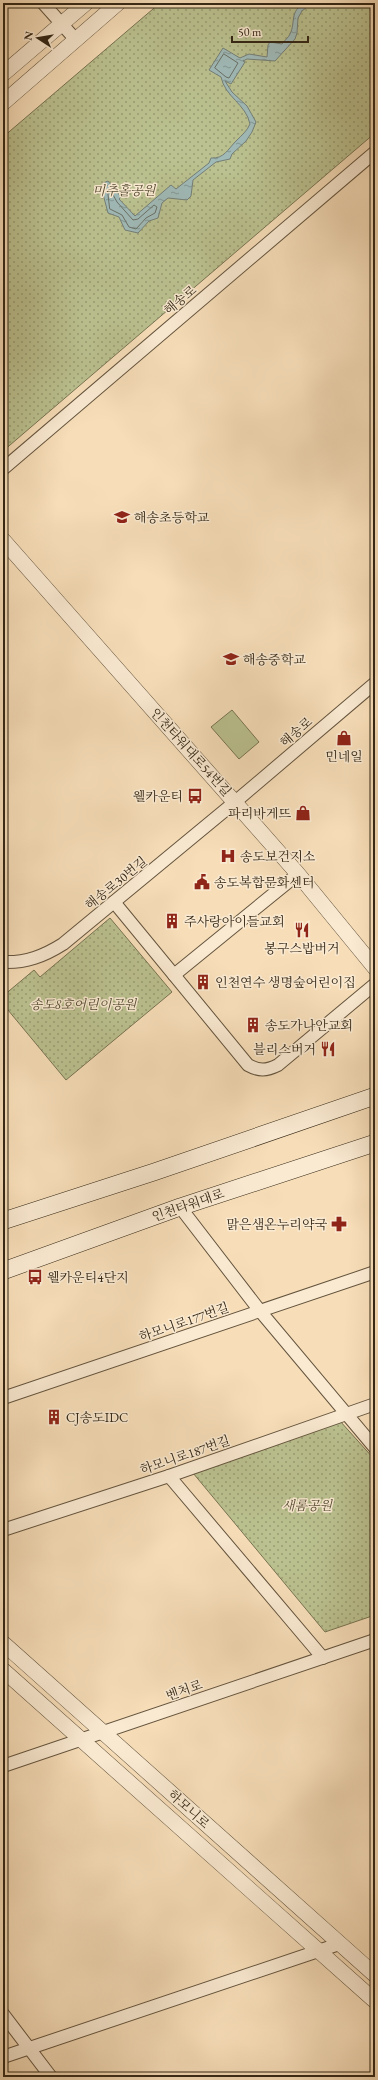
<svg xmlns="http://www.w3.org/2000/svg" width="378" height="2080" viewBox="0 0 378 2080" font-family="'EB Garamond','Noto Serif KR',serif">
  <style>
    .green { fill: #bbc190; stroke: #777452 }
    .park { fill: url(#park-dots); stroke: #777452 }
    .water { fill: url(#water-ripples); stroke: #747f77 }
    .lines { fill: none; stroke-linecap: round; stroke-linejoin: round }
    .shore { stroke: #6a7066; stroke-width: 1 }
    .minor-casing { stroke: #64543e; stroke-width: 14 }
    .tertiary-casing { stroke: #64543e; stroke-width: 16 }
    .secondary-casing { stroke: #332615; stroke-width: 18 }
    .minor { stroke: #faead2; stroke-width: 12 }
    .tertiary { stroke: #faead2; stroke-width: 15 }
    .secondary { stroke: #faead2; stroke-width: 17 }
    .labels { text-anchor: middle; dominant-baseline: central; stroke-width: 3; stroke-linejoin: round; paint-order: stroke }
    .park-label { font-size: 13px; font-style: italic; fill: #554d34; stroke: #faead2 }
    .street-label { font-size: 13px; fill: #332615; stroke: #faead2 }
    .poi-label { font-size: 13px; fill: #332615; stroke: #faead2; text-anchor: start }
  </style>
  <defs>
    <pattern id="park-dots" width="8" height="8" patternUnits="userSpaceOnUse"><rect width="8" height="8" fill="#bbc190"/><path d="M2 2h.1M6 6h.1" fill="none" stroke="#999d74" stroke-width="1.8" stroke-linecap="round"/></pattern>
    <pattern id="water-ripples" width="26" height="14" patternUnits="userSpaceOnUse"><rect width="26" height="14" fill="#a0bab8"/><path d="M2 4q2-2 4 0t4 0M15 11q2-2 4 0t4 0" fill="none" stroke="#839794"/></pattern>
  </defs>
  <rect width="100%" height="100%" fill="#f7deb9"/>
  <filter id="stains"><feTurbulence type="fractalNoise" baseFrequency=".005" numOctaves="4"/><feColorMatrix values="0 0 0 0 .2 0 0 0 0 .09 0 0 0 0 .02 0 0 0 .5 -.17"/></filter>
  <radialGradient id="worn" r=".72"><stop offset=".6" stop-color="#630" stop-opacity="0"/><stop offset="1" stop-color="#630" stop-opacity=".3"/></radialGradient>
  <polygon class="green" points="232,710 259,742 239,759 211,727"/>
  <g class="park">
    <polygon points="160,3 375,3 375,133 3,451 3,137"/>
    <polygon points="110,918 172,992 66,1080 3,1004 3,996 34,970 40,977"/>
    <polygon points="340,1421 375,1460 375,1615 325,1632 193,1473"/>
  </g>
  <path class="water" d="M305 3H312L302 11 298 18 297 33 295 39 275 61 247 59 243 61 245 62 231 84 225 81 232 92 247 106 256 122 252 132 246 141 232 154 230 159 216 162 193 180 191 196 187 200 168 198 162 203 158 218 149 221 138 233 125 230 119 217 108 213 103 194V183L108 181 121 197 119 199 135 216 171 185 176 189 209 163 211 158C224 159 228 149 236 141 242 135 247 131 250 124 246 104 225 97 221 77L209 70 223 48 240 58 249 54 267 57 268 45 270 42 282 44C284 41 289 37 290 34 296 22 289 11 305 3Z"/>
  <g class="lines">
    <g class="shore">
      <polygon points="224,54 238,63 229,78 226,77 215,68"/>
      <polygon points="108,191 111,191 117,202 133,220 138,219 154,205 157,207 155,213 146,218 136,229 129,227 122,215 110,209"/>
    </g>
    <defs>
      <g id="minor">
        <polyline points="43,3 76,40"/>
        <polyline points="3,469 375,152"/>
        <path d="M114 902 248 1065C259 1071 266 1071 278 1065L375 984"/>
        <path d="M3 962C26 963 44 956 63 944L235 802 375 683"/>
        <polyline points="174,975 298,874"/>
        <polyline points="180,1207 260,1311 375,1448"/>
        <polyline points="3,1398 375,1272"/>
        <polyline points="169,1476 323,1658"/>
        <polyline points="3,1530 169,1476 375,1404"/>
        <polyline points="3,1766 375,1640"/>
        <polyline points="3,2014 51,2077"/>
        <polyline points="3,2057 339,1944"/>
      </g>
      <g id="tertiary">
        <polyline points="3,74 86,3"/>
        <polyline points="3,103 118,3"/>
        <polyline points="3,540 298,874 375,968"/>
        <polyline points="3,1643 375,1975"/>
        <polyline points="3,1670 375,2001"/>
      </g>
      <g id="secondary">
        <polyline points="3,1221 154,1172 375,1096"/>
        <polyline points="3,1271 180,1207 375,1143"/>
      </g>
    </defs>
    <use href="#minor" class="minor-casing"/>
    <use href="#tertiary" class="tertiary-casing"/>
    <use href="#secondary" class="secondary-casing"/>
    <use href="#minor" class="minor"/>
    <use href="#tertiary" class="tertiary"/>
    <use href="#secondary" class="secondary"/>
  </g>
  <defs>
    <symbol id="school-bare" viewBox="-9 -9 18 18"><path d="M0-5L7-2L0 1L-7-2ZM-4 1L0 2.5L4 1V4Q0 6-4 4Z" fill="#8f2418" stroke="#faead2" stroke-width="2.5" paint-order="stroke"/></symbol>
    <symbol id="shop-bare" viewBox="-9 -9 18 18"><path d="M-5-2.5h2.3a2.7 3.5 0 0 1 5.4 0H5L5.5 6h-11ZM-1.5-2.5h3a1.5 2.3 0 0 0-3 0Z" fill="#8f2418" stroke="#faead2" stroke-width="2.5" paint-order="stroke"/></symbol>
    <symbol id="bus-bare" viewBox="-9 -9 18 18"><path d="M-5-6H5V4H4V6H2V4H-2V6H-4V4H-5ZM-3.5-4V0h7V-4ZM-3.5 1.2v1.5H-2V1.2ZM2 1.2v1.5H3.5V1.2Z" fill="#8f2418" stroke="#faead2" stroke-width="2.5" paint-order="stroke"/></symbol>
    <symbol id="hospital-bare" viewBox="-9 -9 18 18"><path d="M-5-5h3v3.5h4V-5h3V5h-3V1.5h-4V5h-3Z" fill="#8f2418" stroke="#faead2" stroke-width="2.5" paint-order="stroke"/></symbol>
    <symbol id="civic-bare" viewBox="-9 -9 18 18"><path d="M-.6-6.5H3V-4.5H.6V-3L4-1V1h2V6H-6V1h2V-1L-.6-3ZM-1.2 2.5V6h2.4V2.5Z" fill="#8f2418" stroke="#faead2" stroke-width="2.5" paint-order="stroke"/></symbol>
    <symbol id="building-bare" viewBox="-9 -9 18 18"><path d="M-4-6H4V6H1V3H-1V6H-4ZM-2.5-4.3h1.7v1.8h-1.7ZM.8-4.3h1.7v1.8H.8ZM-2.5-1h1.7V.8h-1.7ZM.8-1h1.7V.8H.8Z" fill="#8f2418" stroke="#faead2" stroke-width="2.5" paint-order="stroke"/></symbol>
    <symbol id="restaurant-bare" viewBox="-9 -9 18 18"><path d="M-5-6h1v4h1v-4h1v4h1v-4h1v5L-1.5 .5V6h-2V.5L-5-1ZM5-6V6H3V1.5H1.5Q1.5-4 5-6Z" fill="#8f2418" stroke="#faead2" stroke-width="2.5" paint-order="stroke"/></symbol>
    <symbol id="pharmacy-bare" viewBox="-9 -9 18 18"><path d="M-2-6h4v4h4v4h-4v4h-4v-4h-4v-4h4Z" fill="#8f2418" stroke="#faead2" stroke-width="2.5" paint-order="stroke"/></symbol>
  </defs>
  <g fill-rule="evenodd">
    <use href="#school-bare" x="111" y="506" width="22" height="22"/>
    <use href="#school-bare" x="220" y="648" width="22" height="22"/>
    <use href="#shop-bare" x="333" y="727" width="22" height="22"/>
    <use href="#bus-bare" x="184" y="785" width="22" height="22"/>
    <use href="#shop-bare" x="292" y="802" width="22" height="22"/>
    <use href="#hospital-bare" x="217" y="845" width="22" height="22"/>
    <use href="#civic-bare" x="191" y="871" width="22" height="22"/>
    <use href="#building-bare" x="161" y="910" width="22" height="22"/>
    <use href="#restaurant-bare" x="291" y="919" width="22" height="22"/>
    <use href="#building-bare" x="192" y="971" width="22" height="22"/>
    <use href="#building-bare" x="242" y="1014" width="22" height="22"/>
    <use href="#restaurant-bare" x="317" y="1038" width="22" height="22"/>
    <use href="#pharmacy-bare" x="328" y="1213" width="22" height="22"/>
    <use href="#bus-bare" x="24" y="1266" width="22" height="22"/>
    <use href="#building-bare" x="43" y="1406" width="22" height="22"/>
  </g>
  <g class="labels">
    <g class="park-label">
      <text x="124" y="190">미추홀공원</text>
      <text x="83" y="1004">송도8호어린이공원</text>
      <text x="307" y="1505">새롬공원</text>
    </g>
    <g class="street-label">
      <text transform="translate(180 300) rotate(-40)">해송로</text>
      <text transform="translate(296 732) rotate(-41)">해송로</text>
      <text transform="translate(191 752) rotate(48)">인천타워대로54번길</text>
      <text transform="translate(116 883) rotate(-39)">해송로30번길</text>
      <text transform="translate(188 1205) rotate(-19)">인천타워대로</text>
      <text transform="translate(184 1322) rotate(-19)">하모니로177번길</text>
      <text transform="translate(185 1455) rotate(-19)">하모니로187번길</text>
      <text transform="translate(184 1690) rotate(-19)">벤처로</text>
      <text transform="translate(189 1809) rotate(42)">하모니로</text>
    </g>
    <g class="poi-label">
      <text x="134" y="517">해송초등학교</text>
      <text x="243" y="659">해송중학교</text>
      <text x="344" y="756" text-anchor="middle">민네일</text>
      <text x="183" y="796" text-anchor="end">웰카운티</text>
      <text x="291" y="813" text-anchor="end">파리바게뜨</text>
      <text x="240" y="856">송도보건지소</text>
      <text x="214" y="882">송도복합문화센터</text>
      <text x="184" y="921">주사랑아이들교회</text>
      <text x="302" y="948" text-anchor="middle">봉구스밥버거</text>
      <text x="215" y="982">인천연수 생명숲어린이집</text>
      <text x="265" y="1025">송도가나안교회</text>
      <text x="316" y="1049" text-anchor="end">블리스버거</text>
      <text x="327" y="1224" text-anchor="end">맑은샘온누리약국</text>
      <text x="47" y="1277">웰카운티4단지</text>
      <text x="66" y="1417">CJ송도IDC</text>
    </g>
  </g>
  <rect width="378" height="2080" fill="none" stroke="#f7deb9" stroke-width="16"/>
  <rect x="4" y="4" width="370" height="2072" fill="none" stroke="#332615" stroke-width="2"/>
  <rect x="8" y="8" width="362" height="2064" fill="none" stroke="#332615"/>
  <g transform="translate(38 38) rotate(282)" stroke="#faead2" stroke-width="3" paint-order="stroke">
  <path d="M0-3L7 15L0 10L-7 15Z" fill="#332615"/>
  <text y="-6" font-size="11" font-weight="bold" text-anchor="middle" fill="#332615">N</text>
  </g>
  <path d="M232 36v6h76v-6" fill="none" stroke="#332615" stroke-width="2"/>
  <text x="238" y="36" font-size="12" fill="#332615" stroke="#faead2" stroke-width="3" paint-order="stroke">50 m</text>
  <rect width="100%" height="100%" filter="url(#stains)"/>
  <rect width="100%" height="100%" fill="url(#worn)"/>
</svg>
